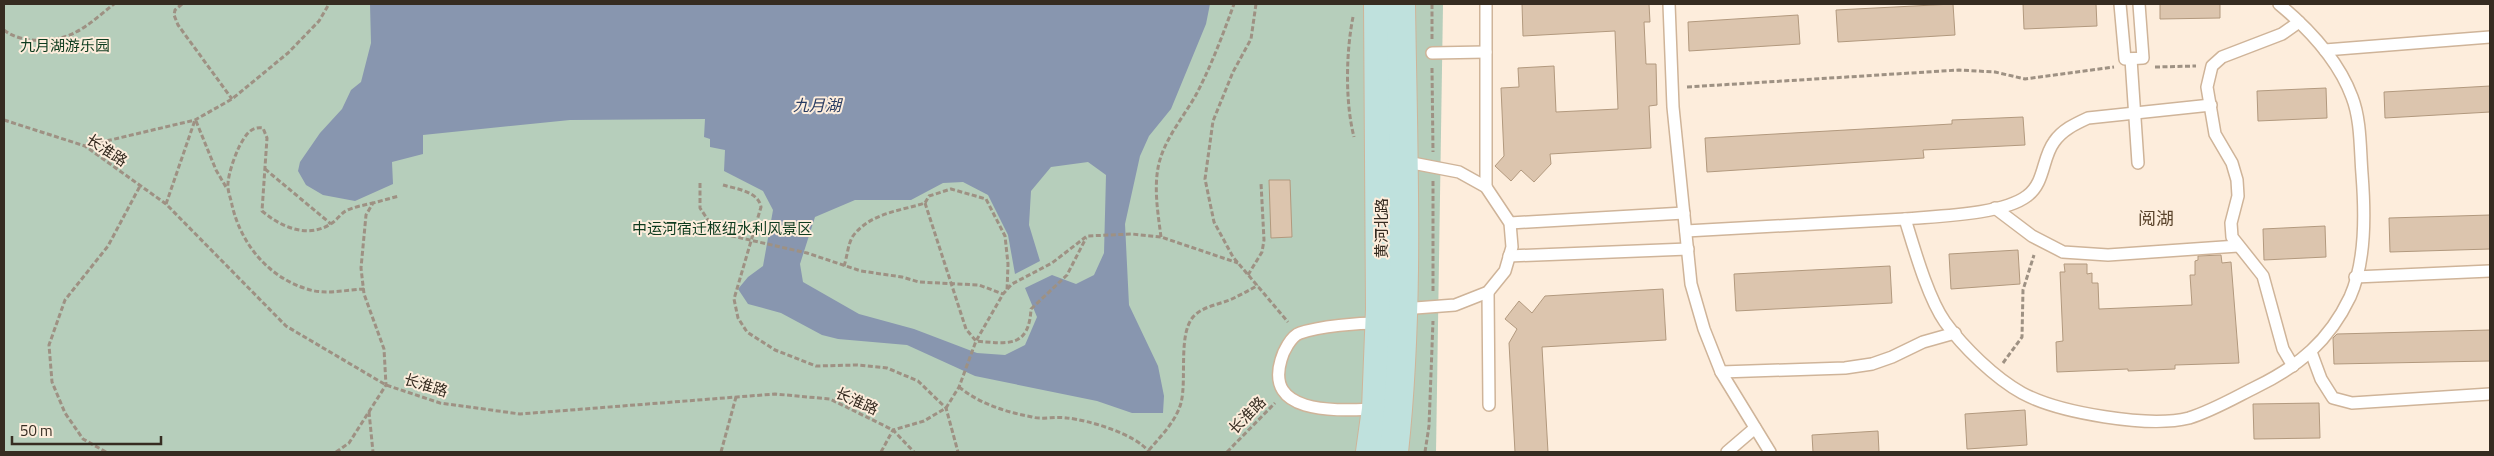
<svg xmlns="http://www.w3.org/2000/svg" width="2494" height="456" viewBox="0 0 2494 456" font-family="'Titillium Web','Noto Sans SC',sans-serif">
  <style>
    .green { fill: #b6cebb }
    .water { fill: #8896af; fill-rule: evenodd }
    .building { fill: #dcc5ae; stroke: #b2997e }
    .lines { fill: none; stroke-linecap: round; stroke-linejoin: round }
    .lane-casing { stroke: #cfb499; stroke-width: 14 }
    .secondary-casing { stroke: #cfb499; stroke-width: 30 }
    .path { stroke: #9e9183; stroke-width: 3; stroke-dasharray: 5 2.5; stroke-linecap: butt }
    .lane { stroke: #fff; stroke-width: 11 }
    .secondary { stroke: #bfe1dd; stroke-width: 28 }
    .labels { text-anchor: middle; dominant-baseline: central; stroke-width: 4; stroke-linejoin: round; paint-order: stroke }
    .park-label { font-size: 15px; fill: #0d3b1e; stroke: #fdeddc }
    .street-label { font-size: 15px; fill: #362c21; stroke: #fdeddc }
    .water-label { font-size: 16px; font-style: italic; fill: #283b61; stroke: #fdeddc }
    .quarter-label { font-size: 18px; fill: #5c452d; stroke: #fdeddc }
  </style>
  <rect width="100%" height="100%" fill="#fdeddc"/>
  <polygon class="green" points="4,4 1443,4 1436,452 4,452"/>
  <path class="water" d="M370 4H1210L1206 24 1171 109 1149 136 1140 156 1125 224 1129 305 1158 366 1164 396 1163 413H1132L1097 401 975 376 907 345 838 339 822 335 781 313 748 304 738 289 748 277 763 266 773 210 763 191 724 171 725 150 710 147V139L704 137 705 119 570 120 423 135V154L392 162 393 184 355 201 323 195 306 185 298 171 300 162 320 133 342 109 351 90 361 82 371 43ZM1088 162 1106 175 1104 253 1094 275 1076 284 1052 275 1025 288 1037 317 1025 345 1005 355 977 353 914 329 859 314 803 282 800 264 815 217 855 200H911L943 183 963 182 988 195 1008 235 1015 274 1040 261 1029 225 1031 191 1051 167Z"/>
  <g class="building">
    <polygon points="1522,4 1649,4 1650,22 1644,22 1646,64 1656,64 1657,105 1649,106 1651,148 1550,154 1551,164 1534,182 1521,170 1511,181 1495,166 1504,156 1501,88 1519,87 1518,68 1554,66 1556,112 1618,109 1615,31 1523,36"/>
    <polygon points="1953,4 1955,35 1838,42 1836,10"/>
    <polygon points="2023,4 2096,4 2097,26 2024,29"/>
    <polygon points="2160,4 2220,4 2220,18 2160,19"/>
    <polygon points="1798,15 1800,44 1689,51 1688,22"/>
    <polygon points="2490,86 2490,112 2385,118 2384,92"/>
    <polygon points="2326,88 2327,118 2258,121 2257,91"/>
    <polygon points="2023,117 2025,145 1923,150 1924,158 1707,172 1705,138 1952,124 1952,120"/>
    <polygon points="1269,180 1290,180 1292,237 1271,238"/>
    <polygon points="2490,215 2490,249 2390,252 2389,218"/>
    <polygon points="2325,226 2326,257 2264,260 2263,229"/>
    <polygon points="2018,250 2020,284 1951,289 1949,254"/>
    <polygon points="2221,255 2222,263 2231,262 2239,363 2175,365 2175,369 2128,371 2128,369 2057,372 2056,342 2063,341 2060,272 2065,272 2064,264 2087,264 2087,274 2092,273 2092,283 2098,283 2099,309 2192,305 2190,275 2195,275 2195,261 2198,260 2198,256"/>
    <polygon points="1890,266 1892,303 1736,311 1734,274"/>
    <polygon points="1663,289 1666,340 1542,347 1548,452 1515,452 1509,343 1517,329 1505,319 1519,301 1532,313 1545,296"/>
    <polygon points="2490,330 2490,361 2334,364 2333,338 2337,334"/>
    <polygon points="2319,403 2320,438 2254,439 2253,404"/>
    <polygon points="2025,410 2027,445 1967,449 1965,414"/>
    <polygon points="1878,431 1879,452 1813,452 1812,435"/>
  </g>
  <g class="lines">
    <defs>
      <g id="lane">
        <polyline points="1486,4 1486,187"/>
        <polyline points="1669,4 1673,107 1691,284 1704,329 1721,372 1770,452"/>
        <polyline points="2120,4 2125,59 2143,58 2139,4"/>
        <polyline points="2325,50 2490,37"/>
        <polyline points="1432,53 1486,52"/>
        <polyline points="2131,59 2138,163"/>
        <polyline points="1995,208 2032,236 2063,252 2108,255 2238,246"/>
        <path d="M1905 219C1936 216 2002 215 2027 196 2045 183 2042 158 2054 142 2062 130 2075 124 2088 118L2211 105"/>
        <polyline points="1510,223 1684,213"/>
        <path d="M1686 231 1905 219C1914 248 1928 298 1945 322 1963 347 1995 378 2022 393 2059 413 2149 428 2189 418 2212 411 2234 398 2256 387 2299 366 2329 341 2350 297 2366 261 2365 213 2362 174 2360 149 2361 120 2352 97 2338 59 2309 29 2279 4"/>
        <polyline points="1509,256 1688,249"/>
        <polyline points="2355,277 2490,271"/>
        <polyline points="1488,292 1489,405"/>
        <polyline points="1402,309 1455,305 1488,292 1505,271 1512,247 1510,223 1486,187 1459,172 1402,161"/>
        <polyline points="2311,352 2321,379 2333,398 2352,403 2490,394"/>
        <polyline points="2293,366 2283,349 2263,276 2232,237 2231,223 2238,196 2237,180 2232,163 2215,134 2207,87 2212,66 2222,57 2282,34 2299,22"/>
        <polyline points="1721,372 1845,368 1872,364 1892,357 1923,342 1955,333"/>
        <path d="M1376 409C1342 410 1264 417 1281 360 1283 352 1291 336 1300 333 1320 326 1358 323 1380 323"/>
        <polyline points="1727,452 1755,428"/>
      </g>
      <g id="secondary">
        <polyline points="1370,452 1376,409 1380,309 1378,4"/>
        <path d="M1394 452C1410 304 1403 153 1401 4"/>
      </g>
    </defs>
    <use href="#lane" class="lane-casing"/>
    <use href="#secondary" class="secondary-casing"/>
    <g class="path">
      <polyline points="182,4 175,10 174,15 178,25 232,99"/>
      <polyline points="1256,4 1251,39 1233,72 1213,121 1205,179 1214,222 1233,257 1288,322"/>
      <polyline points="1432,4 1432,40"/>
      <path d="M1353 17C1346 52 1345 102 1354 137"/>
      <path d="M4 30C21 44 57 43 76 32 90 25 102 13 114 4"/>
      <polyline points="2155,67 2196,66"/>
      <polyline points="1432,68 1433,152"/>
      <polyline points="1687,87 1959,70 1995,72 2025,79 2114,67"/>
      <polyline points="4,120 85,146 166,204 286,326 386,385 440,403 520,414 775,394 830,399 893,430 914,452"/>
      <polyline points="196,121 216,170 226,187"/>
      <polyline points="85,146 195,120 232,99 288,53 319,21 329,4"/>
      <polyline points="265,169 331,224"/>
      <polyline points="1433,181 1433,292"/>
      <polyline points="700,183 700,208 708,220 728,235 807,253 861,271 902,277 919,282 979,285 1003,294"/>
      <path d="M723 185C736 189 758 191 761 207L734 299 738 318 747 332 775 350 816 366 857 365 887 368 918 381 946 408 958 452"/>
      <path d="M925 203 966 329 976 341C1008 344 1029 348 1031 309L1067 275 1086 238"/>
      <polyline points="166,204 195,120"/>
      <path d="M1161 237C1158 214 1154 190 1158 168 1163 140 1184 117 1197 93 1212 64 1223 34 1234 4"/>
      <path d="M844 266C847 258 848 243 853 236 870 213 900 211 925 203L929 196 951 189 986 199 1005 236 1008 264 1007 291"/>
      <polyline points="1248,275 1262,252 1264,240 1261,183"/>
      <path d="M364 289C346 290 324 295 307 289 268 277 241 244 232 205 231 199 227 190 228 183 229 172 234 158 239 147 245 136 250 126 263 128L267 138 262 211C281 227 306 238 329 225 335 222 339 216 344 212 352 207 365 205 373 203"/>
      <polyline points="2003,363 2022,337 2023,290 2034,255"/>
      <path d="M959 387C980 404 1006 412 1032 417 1043 420 1055 416 1067 418 1088 420 1136 434 1149 452"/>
      <polyline points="369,412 373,452"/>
      <path d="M1149 450C1161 436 1176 421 1181 403 1187 379 1178 335 1193 317 1204 305 1220 305 1234 298 1242 294 1250 290 1258 285"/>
      <polyline points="106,452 83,439 65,413 52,382 49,345 65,300 108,246 140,186"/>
      <polyline points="336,452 349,443 386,385 384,349 364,294 361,268 366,215 373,203 399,196"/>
      <polyline points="721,452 736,397"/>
      <polyline points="881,452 893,430 924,421 946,408 959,387 976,341 1003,294 1012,284 1052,263 1087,236 1132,234 1161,237 1238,263"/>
      <polyline points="1227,452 1275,403"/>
      <polyline points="1425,452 1429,426 1433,321"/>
    </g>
    <use href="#lane" class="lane"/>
    <use href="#secondary" class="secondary"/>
  </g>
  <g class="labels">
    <g class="park-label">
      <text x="65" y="45">九月湖游乐园</text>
      <text x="722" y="228">中运河宿迁枢纽水利风景区</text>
    </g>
    <g class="street-label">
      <text transform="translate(107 150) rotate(33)">长淮路</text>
      <text transform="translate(1381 228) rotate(-90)">黄河北路</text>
      <text transform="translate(426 385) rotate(17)">长淮路</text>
      <text transform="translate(857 401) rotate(24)">长淮路</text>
      <text transform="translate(1247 415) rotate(-46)">长淮路</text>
    </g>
    <g class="water-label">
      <text x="817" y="105">九月湖</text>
    </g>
    <g class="quarter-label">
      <text x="2156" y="218">阅湖</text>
    </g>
  </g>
  <rect width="2494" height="456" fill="none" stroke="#362c21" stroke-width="10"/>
  <path d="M12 436v8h149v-8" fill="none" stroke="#362c21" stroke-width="2.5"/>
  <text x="20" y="436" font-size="15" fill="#362c21" stroke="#fdeddc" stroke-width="4" paint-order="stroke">50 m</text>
</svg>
